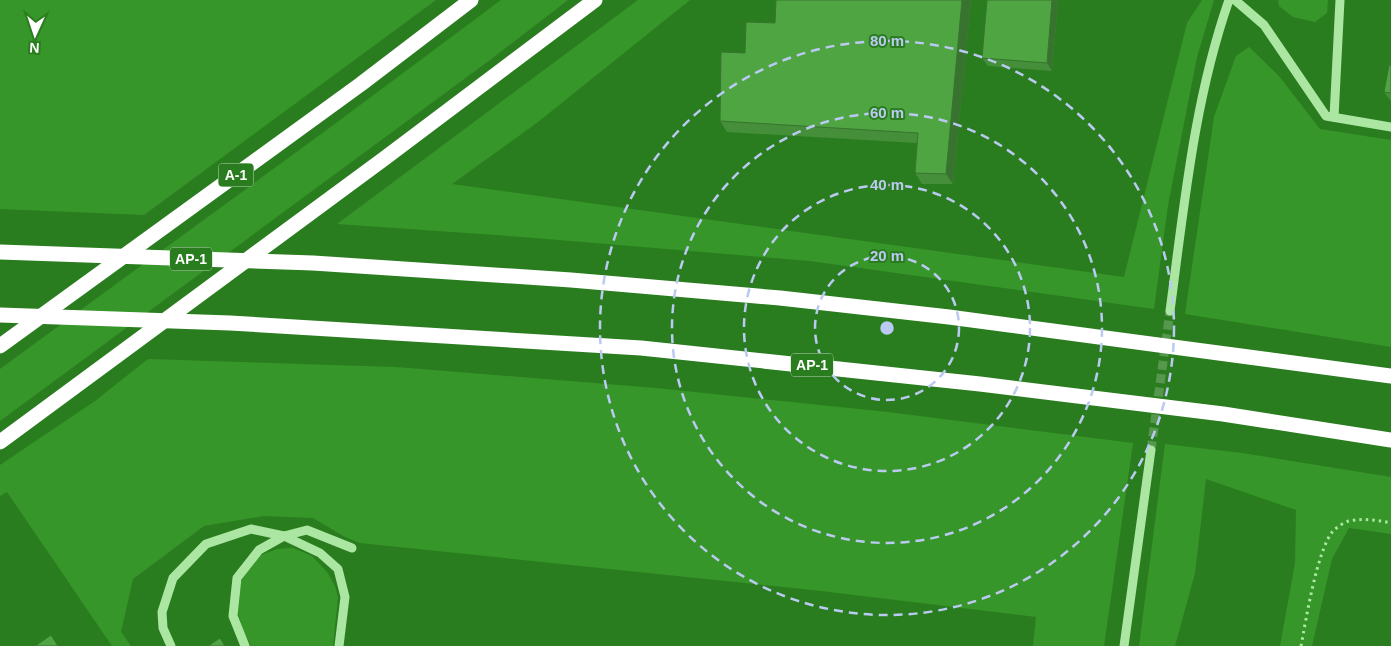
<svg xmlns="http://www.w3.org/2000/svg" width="1391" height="646" viewBox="0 0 1391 646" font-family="Helvetica,sans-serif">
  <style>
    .green { fill: #379629 }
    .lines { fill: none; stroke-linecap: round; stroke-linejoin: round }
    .minor-tunnel { stroke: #55974c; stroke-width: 9; stroke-dasharray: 9 4.5; stroke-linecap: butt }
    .path { stroke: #abe7a2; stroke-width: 3; stroke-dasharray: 2.5 4; stroke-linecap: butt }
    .minor { stroke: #abe7a2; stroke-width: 9 }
    .highway { stroke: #fff; stroke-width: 15 }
    .wall { fill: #458e3a }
    .shaded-wall { fill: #38742f }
    .building { fill: #50a543; stroke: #38742f }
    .ring { fill: none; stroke: #bbcaf3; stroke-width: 2.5; stroke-dasharray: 9 6 }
    .labels { text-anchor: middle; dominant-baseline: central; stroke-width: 4; stroke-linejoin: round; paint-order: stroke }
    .shield { fill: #2a7d1f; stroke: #bfd8bc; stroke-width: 1 }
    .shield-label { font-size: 14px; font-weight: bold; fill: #fff }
    .centre { fill: #bbcaf3; stroke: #2a7d1f; stroke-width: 2.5 }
    .ring-label { font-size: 15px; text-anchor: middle; font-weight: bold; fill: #bbcaf3; stroke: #2a7d1f; stroke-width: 4; stroke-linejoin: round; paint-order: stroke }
  </style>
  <rect width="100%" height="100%" fill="#2a7d1f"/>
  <g class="green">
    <polygon points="0,0 436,0 144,215 0,209"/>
    <polygon points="501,0 568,0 490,60 0,421 0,369 332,126"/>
    <polygon points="638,0 690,0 538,122 452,184 1124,277 1187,23 1202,0 1214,0 1197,57 1168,205 1154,309 810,261 523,237 337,224"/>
    <polygon points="1278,0 1328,0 1327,13 1315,22 1293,17 1279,6"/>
    <polygon points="1249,47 1279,76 1320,129 1391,140 1391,347 1185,314 1214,117 1236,56"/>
    <polygon points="148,359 396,367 656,388 888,412 1133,443 1104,646 1033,646 1036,617 821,591 360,543 345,537 313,518 264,516 204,526 133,579 121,632 131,646 112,646 7,492 0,496 0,465 95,401"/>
    <polygon points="1165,444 1242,453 1391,477 1391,534 1349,528 1332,559 1312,646 1280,646 1295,563 1296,510 1206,479 1195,573 1175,646 1139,646"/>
    <polygon points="293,548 312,556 327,572 335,586 338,597 333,646 251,646 243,630 238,614 241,582 249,568 261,555 277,549"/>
  </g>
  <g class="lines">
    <polyline class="minor-tunnel" points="1151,450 1170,311"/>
    <path class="path" d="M1301 646C1306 620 1317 550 1333 531 1336 528 1344 522 1349 521 1363 518 1377 520 1391 523"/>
    <g class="minor">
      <polyline points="1235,0 1264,25 1326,116 1391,127"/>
      <polyline points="1334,117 1340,0"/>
      <path d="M1170 311C1184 207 1194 100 1229 0"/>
      <polyline points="171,646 163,628 162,612 173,578 206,544 251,529 284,536 320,553 338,569 345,597 339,646"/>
      <polyline points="245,646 233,616 237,578 259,550 284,536 307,530 352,548"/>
      <polyline points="1124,646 1151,450"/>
    </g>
    <g class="highway">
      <polyline points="0,252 313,263 571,280 780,298 949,317 1391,376"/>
      <polyline points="0,315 230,323 641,348 980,384 1223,414 1391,440"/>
      <polyline points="0,346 361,84 471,0"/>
      <polyline points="0,442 385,158 595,0"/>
    </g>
  </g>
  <g class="wall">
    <polygon points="971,0 953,184 922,184 915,173 917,143 727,132 720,121 745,53 775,23"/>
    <polygon points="1058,0 1052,71 988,66 982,58"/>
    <polygon points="1391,65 1391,100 1390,100 1384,92"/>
  </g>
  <g class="shaded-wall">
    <polygon points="962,0 971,0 953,184 946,174"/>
    <polygon points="1052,0 1058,0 1052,71 1047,63"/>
  </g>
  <g class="building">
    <polygon points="776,0 962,0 946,174 915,173 918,133 720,121 721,52 745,53 746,22 775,23"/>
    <polygon points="987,0 1052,0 1047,63 982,58"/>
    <polygon points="1389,65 1391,65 1391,93 1384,92"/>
    <polygon points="51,635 58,646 35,646"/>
    <polygon points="220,638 225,646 208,646"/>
  </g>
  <g class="ring">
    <circle cx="887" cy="328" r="72"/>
    <circle cx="887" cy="328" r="143"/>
    <circle cx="887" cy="328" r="215"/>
    <circle cx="887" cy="328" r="287"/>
  </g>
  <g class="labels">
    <g class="shield">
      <rect x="218.5" y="163.5" width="35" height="23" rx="4"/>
      <rect x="170" y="247.5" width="42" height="23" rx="4"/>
      <rect x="791" y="353.5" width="42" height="23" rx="4"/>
    </g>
    <g class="shield-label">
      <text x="236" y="175">A-1</text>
      <text x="191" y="259">AP-1</text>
      <text x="812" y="365">AP-1</text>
    </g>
  </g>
  <circle cx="887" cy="328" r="8" class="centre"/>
  <g class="ring-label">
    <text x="887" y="46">80 m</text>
    <text x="887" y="118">60 m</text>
    <text x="887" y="190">40 m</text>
    <text x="887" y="261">20 m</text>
  </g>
  <g transform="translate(35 35) rotate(183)" stroke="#2a7d1f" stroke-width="4" paint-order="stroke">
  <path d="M0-4L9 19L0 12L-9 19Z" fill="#ffffff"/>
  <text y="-8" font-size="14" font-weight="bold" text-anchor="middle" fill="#ffffff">N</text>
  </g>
</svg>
